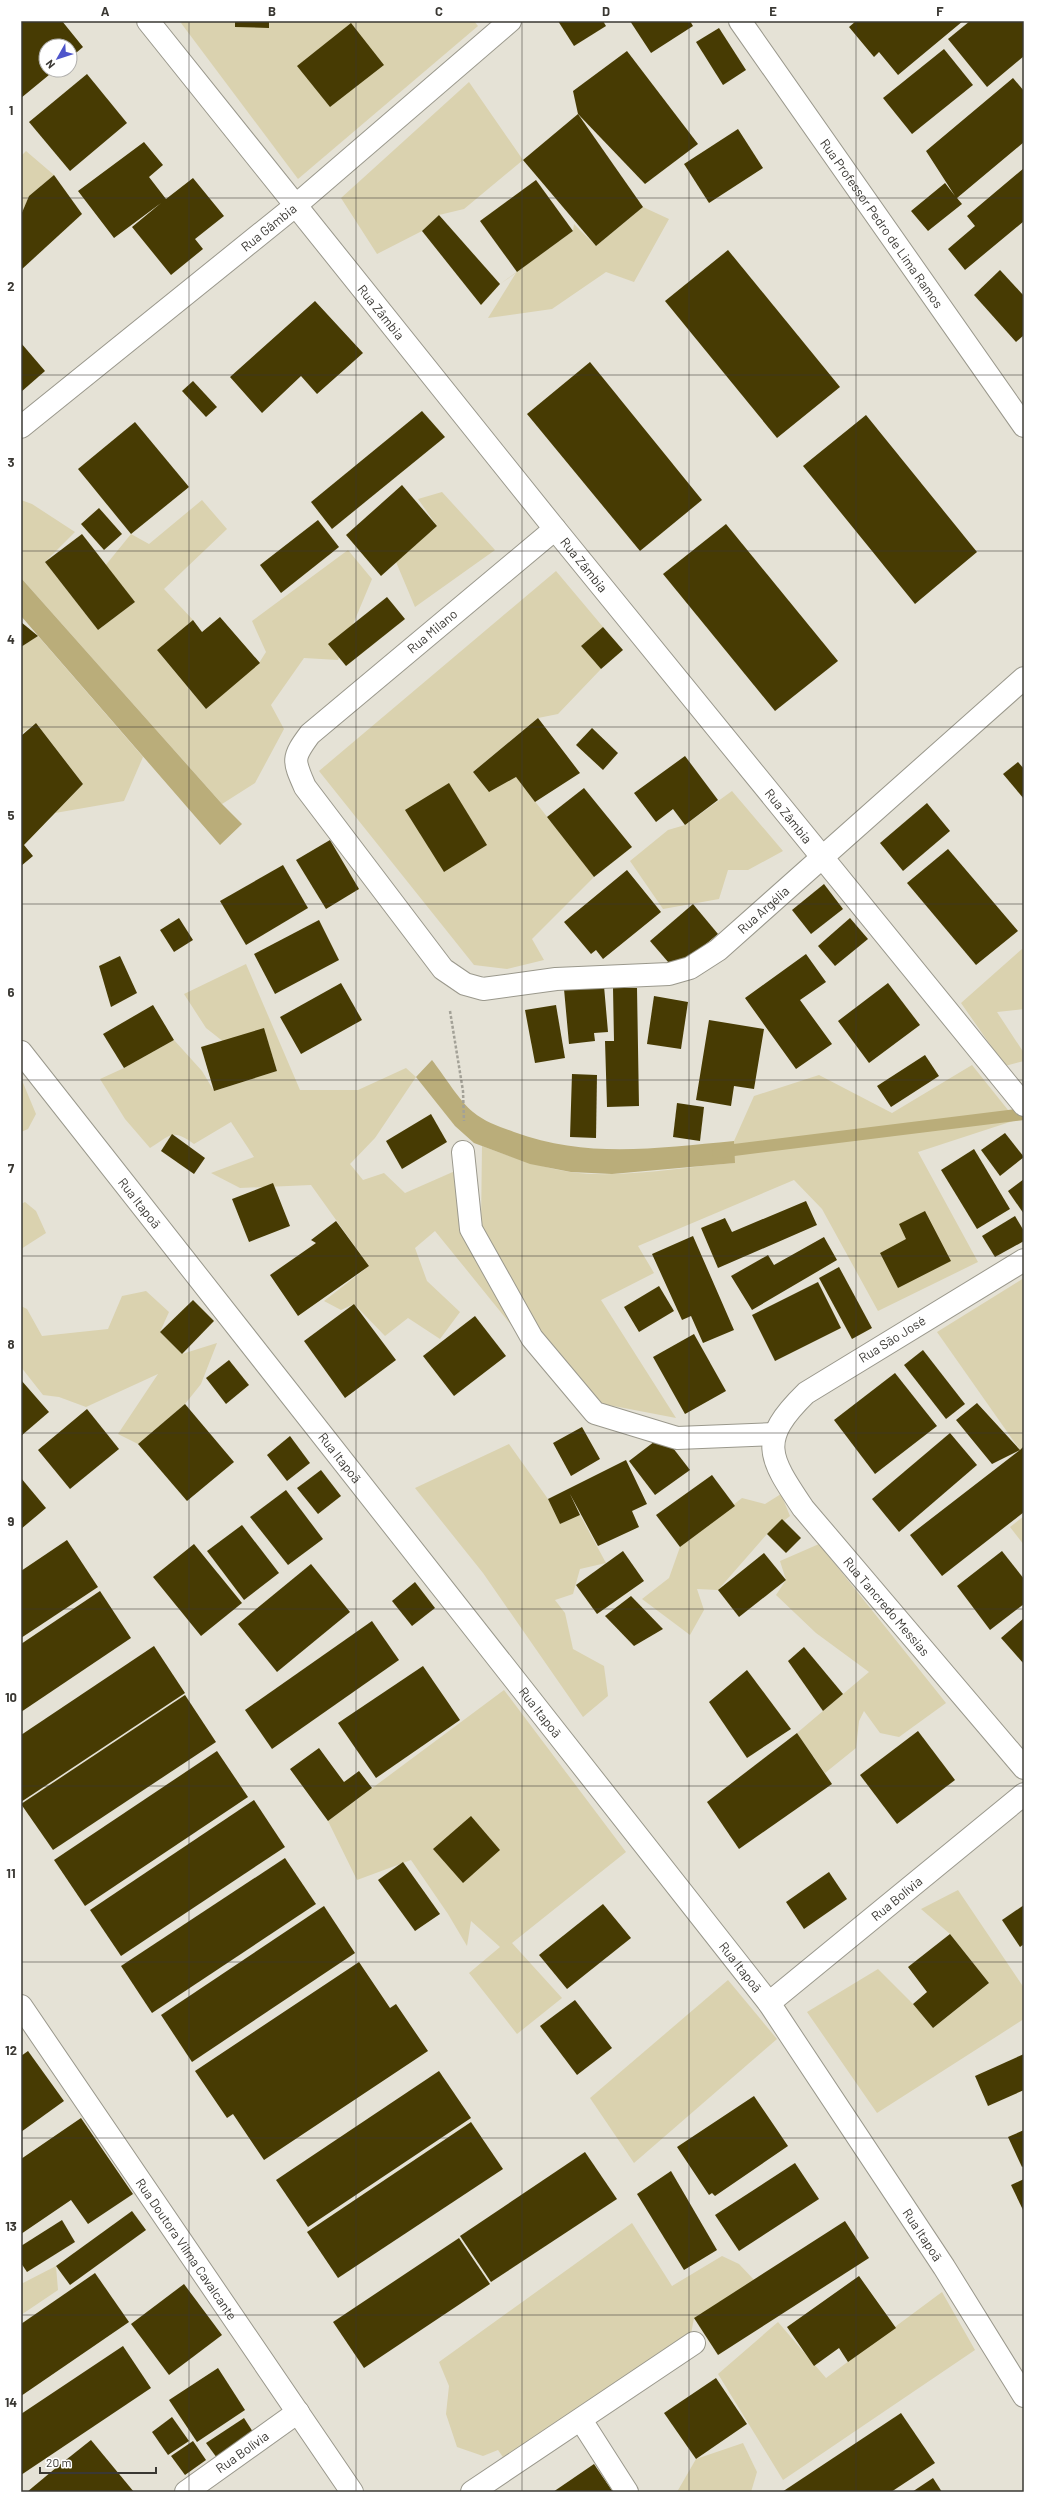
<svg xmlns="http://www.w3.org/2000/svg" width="1045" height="2513" viewBox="0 0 1045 2513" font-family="Barlow,sans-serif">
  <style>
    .green { fill: #dad2af }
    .water { fill: #baad7a }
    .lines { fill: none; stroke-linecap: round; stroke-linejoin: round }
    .stream { stroke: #baad7a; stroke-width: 12 }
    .building { fill: #473b03 }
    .street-casing { stroke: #9a988c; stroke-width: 24 }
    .path { stroke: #a3a197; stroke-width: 2.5; stroke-dasharray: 3 2; stroke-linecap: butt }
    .street { stroke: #fff; stroke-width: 22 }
    .grid { fill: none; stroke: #3a3833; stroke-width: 1; stroke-opacity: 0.55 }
    .labels { text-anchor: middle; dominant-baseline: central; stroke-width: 4; stroke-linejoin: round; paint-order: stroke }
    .street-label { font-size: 13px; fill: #3a3833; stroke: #fff }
    .neatline { fill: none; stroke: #3a3833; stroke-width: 1.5 }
    .grid-label { font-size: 13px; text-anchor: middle; font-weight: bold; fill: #3a3833 }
  </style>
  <rect width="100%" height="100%" fill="#e5e2d6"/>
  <g class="green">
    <polygon points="183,21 474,21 478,26 298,179 181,23"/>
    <polygon points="469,82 523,160 464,209 439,215 422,231 377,254 341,198"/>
    <polygon points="26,151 54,175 29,196 21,215 21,156"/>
    <polygon points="643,207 669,219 634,282 606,272 552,309 488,318 516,273 500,284 573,231 574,224 596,246"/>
    <polygon points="442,492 495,550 415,607 396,562 437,526 418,499"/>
    <polygon points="21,500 32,504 75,532 45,562 98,630 135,602 105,566 131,534 149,544 202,500 227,529 164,589 193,620 157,650 206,709 259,663 266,652 252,621 348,550 372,579 338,660 304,658 271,705 284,729 255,783 222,804 21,578"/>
    <polygon points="556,571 603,627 581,646 601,669 558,714 538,718 473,772 488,791 516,777 594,877 532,939 544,960 507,969 474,965 319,771"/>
    <polygon points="38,636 143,757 124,801 55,813 83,784 36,723 21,734 21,647"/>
    <polygon points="732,791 783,851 748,870 728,870 719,899 663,909 630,861 668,830 685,825"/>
    <polygon points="1022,949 1024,950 1024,1009 997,1012 1024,1053 1024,1061 1005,1066 961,1003"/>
    <path d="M246 964 300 1090H358L406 1068 416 1077 375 1138 350 1164 363 1180 384 1173 405 1193 455 1171 517 1332 435 1231 415 1248 427 1281 460 1312 440 1339 408 1318 385 1336 354 1304 341 1310 324 1301 369 1266 311 1185 240 1188 211 1173 254 1157 231 1122 194 1144C172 1128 171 1135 150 1148L125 1119 100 1079 124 1068 174 1040 202 1071 214 1091 277 1071 264 1029 225 1043 206 1028 184 994Z"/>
    <path d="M972 1065 1016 1120 918 1152 978 1262 878 1311 822 1209 794 1180 638 1246 654 1273 601 1300 676 1418 598 1403 539 1329 481 1225 482 1146C511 1157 539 1167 570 1172 621 1179 682 1167 734 1163V1141L754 1096 819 1075 892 1113Z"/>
    <polygon points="21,1078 36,1114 28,1129 21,1132"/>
    <polygon points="25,1202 36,1211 46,1233 21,1249 21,1204"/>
    <polygon points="1024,1278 1024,1446 1020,1450 937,1332"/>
    <polygon points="146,1291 169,1312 160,1332 182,1354 217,1343 201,1384 185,1404 138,1444 118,1434 158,1374 86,1407 59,1397 43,1395 21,1367 21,1306 27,1309 42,1336 108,1329 122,1296"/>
    <polygon points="509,1444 548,1499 560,1524 580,1515 606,1563 580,1569 573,1594 555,1600 565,1613 573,1649 604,1666 608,1696 583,1717 483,1573 415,1488"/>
    <polygon points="781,1494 790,1516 767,1534 718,1590 697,1589 704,1610 690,1635 642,1599 669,1578 680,1547 742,1498 765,1504"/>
    <polygon points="1024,1516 1024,1545 1010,1527"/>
    <polygon points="819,1544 946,1703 899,1737 880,1733 864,1711 859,1721 856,1748 825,1773 797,1733 869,1672 816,1633 776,1595 786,1580 780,1561"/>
    <polygon points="504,1690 626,1852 512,1943 562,1998 517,2034 469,1973 500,1947 471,1921 467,1946 448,1914 411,1860 357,1880 328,1821"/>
    <polygon points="958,1890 1024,1988 1024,2019 877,2113 807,2012 878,1969 913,2004 933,2028 989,1983 950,1934 921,1909"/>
    <polygon points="728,1980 777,2039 634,2163 590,2098"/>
    <polygon points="632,2223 672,2286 722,2256 739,2264 757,2283 694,2318 691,2334 505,2460 498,2450 483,2456 457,2447 446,2414 449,2386 439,2362"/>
    <polygon points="56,2266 58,2290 21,2315 21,2280 23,2283"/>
    <polygon points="942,2292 975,2350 783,2480 718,2374 778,2322 826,2378"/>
    <polygon points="743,2443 757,2472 751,2492 677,2492 696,2459"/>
  </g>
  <g class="water">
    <polygon points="21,578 222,804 242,824 220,845 21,616"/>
    <path d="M432 1060C443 1074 461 1103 473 1112 485 1122 500 1127 514 1132 588 1159 657 1148 734 1141L735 1163 612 1174 571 1172 530 1164 474 1143 455 1126 416 1077Z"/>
  </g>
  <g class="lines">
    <polyline class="stream" points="718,1152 1024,1114"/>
  </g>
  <g class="building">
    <polygon points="21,21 62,21 83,47 70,58 70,46 46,46 46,70 55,70 21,98"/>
    <polygon points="235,21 269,21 269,28 235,27"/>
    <polygon points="558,21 603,21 606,26 574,46"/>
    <polygon points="630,21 690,21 693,26 651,53"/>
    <polygon points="856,21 963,21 898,75 879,52 874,57 849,27"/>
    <polygon points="970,21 1024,21 1024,56 987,87 948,39"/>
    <polygon points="351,23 384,65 330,107 297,66"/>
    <polygon points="719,28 746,70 723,85 696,42"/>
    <polygon points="944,49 973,85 912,134 883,98"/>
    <polygon points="627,51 698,144 645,184 578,114 573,91"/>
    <polygon points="87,74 127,123 70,171 29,122"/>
    <polygon points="1013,78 1024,91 1024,142 957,198 962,204 928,231 911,211 945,183 955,196 926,151"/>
    <polygon points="578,114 643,207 596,246 523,160"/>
    <polygon points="738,129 763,168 709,203 684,164"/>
    <polygon points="144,142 163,165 149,177 166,199 193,178 224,216 195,239 203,249 171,275 132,227 161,203 114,238 78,191"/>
    <polygon points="1024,168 1024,221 965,270 948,249 975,226 967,216"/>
    <polygon points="54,175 82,214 21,270 21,215 29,196"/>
    <polygon points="536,180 573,231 517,272 480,221"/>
    <polygon points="439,215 500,284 481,305 422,231"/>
    <polygon points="728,250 840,387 777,438 665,301"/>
    <polygon points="1000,270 1024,296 1024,335 1016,342 974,295"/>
    <polygon points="315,301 363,353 317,394 301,376 262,413 230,377"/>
    <polygon points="21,343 45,371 21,392"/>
    <polygon points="590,362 702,500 640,551 527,414"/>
    <polygon points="193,381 217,407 206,417 182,391"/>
    <polygon points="422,411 445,437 332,529 311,502"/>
    <polygon points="866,415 977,552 915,604 803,466"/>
    <polygon points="135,422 189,487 131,534 78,469"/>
    <polygon points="402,485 437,526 381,576 346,535"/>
    <polygon points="99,508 122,534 104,550 81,524"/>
    <polygon points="318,520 339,547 281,593 260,565"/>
    <polygon points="726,524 838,661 775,711 663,574"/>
    <polygon points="82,534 135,602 98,630 45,562"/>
    <polygon points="387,597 405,619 346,666 328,644"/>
    <polygon points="220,617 260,663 206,709 157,650 193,620 202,632"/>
    <polygon points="21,622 38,636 21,647"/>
    <polygon points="603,627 623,650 601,669 581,646"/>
    <polygon points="538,718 580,773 535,802 516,777 489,792 473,772"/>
    <polygon points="36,723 83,784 24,845 33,856 21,866 21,736"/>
    <polygon points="592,728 618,753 603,770 576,745"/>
    <polygon points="685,756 718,800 685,825 673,809 656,822 634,793"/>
    <polygon points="1018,762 1024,769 1024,799 1003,774"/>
    <polygon points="449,783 487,845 444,872 405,810"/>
    <polygon points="584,788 632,847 594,877 547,817"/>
    <polygon points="927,803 950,831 903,871 880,843"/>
    <polygon points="330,840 359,889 326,909 296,860"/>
    <polygon points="948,849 1018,931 976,965 907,883"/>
    <polygon points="283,865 308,908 246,945 220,901"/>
    <polygon points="627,870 661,912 603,959 596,950 591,954 564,922"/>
    <polygon points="824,884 843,909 811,934 792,910"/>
    <polygon points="693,904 718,934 675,970 650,941"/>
    <polygon points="179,918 193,940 174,952 160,930"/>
    <polygon points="850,918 868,939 835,966 818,946"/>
    <polygon points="319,920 339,960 275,994 254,954"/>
    <polygon points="806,954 826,982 800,1000 832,1044 796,1069 745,998"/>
    <polygon points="120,956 137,993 111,1007 99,966"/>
    <polygon points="341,983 362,1020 301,1054 280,1017"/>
    <polygon points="888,983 920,1025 869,1063 838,1021"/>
    <polygon points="604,986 608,1032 594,1033 595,1041 569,1044 564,989"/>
    <polygon points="613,988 637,988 639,1106 607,1107 605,1041 614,1041"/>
    <polygon points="654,996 688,1002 681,1049 647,1044"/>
    <polygon points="153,1005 174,1040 124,1068 103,1034"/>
    <polygon points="556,1005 565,1058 535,1063 525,1010"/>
    <polygon points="709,1020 764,1029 754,1089 734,1086 731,1106 696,1100"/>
    <polygon points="264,1028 277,1071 214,1091 201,1047"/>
    <polygon points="925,1055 939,1076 891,1107 877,1086"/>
    <polygon points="572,1074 597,1075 596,1138 570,1137"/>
    <polygon points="677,1103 704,1107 700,1141 673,1137"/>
    <polygon points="431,1114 447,1142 402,1169 386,1141"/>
    <polygon points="1005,1133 1024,1157 1000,1176 981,1150"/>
    <polygon points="172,1134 205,1158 194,1174 161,1151"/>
    <polygon points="974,1149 1010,1209 977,1229 941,1170"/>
    <polygon points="1024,1179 1024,1214 1008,1191"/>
    <polygon points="273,1183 290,1226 249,1242 232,1199"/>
    <polygon points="806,1201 817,1225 718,1268 701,1228 725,1218 732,1232"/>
    <polygon points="925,1211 951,1261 898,1288 880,1253 906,1239 899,1224"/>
    <polygon points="1015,1216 1024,1231 1024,1241 995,1257 982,1236"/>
    <polygon points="336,1221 369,1266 298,1316 270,1275 316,1243 311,1240"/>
    <polygon points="693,1236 734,1330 703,1343 691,1316 682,1320 652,1254"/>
    <polygon points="824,1237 837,1260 752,1310 731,1276 768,1255 774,1265"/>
    <polygon points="839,1267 872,1328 852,1339 819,1278"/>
    <polygon points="818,1282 841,1328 775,1361 752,1315"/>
    <polygon points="659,1286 674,1311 639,1332 624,1307"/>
    <polygon points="193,1300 214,1321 182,1354 160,1332"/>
    <polygon points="354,1304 396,1360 345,1398 304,1341"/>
    <polygon points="475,1316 506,1356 454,1396 423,1356"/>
    <polygon points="694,1334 726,1391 685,1414 653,1357"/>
    <polygon points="923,1350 965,1404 946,1419 904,1365"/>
    <polygon points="229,1360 249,1385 226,1404 206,1378"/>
    <polygon points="895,1373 937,1426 875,1474 834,1420"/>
    <polygon points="21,1380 49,1412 21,1436"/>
    <polygon points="977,1403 1020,1450 1024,1446 1024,1512 942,1576 910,1535 1020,1450 992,1464 956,1420"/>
    <polygon points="185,1404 234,1462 187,1501 138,1444"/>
    <polygon points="87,1409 119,1449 70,1489 38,1450"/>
    <polygon points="582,1427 600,1459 571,1476 553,1443"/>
    <polygon points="950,1433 977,1465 899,1532 872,1499"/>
    <polygon points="663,1435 690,1470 655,1495 629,1461"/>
    <polygon points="290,1436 310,1463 287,1481 267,1455"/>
    <polygon points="626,1460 647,1504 632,1511 639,1527 598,1546 570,1494 580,1515 560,1524 548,1499"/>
    <polygon points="321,1470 341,1496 318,1514 297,1488"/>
    <polygon points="712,1475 735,1506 680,1547 656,1515"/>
    <polygon points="21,1478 46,1508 21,1529"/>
    <polygon points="286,1490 323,1539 288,1565 250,1517"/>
    <polygon points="782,1519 801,1538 786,1553 767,1534"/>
    <polygon points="242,1525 279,1573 244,1600 207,1551"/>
    <polygon points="67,1540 98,1587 21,1638 21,1571"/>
    <polygon points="194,1544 242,1603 201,1636 153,1577"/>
    <polygon points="623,1551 644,1581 597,1614 576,1585"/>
    <polygon points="1002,1551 1024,1579 1024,1604 990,1630 957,1586"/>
    <polygon points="764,1553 786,1580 739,1617 718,1590"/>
    <polygon points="311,1564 350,1612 277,1672 238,1624"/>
    <polygon points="415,1582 435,1608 412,1626 392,1601"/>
    <polygon points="100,1591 131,1638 21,1712 21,1644"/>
    <polygon points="631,1596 663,1629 634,1646 605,1616"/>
    <polygon points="1024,1618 1024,1664 1001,1638"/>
    <polygon points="372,1621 399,1660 272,1749 245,1710"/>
    <polygon points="154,1646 185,1693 21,1802 21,1735"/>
    <polygon points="804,1647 843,1694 823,1711 788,1661"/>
    <polygon points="423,1666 460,1720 376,1778 338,1723"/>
    <polygon points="747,1670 791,1729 747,1758 709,1702"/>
    <polygon points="185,1695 216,1742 53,1850 21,1804"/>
    <polygon points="918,1731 955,1780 897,1824 860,1775"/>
    <polygon points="797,1733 832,1784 739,1849 707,1802"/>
    <polygon points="319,1748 344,1782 359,1771 372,1788 328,1821 290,1769"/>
    <polygon points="217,1751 248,1797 85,1906 54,1860"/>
    <polygon points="254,1800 285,1847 121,1956 90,1910"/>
    <polygon points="471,1816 500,1850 463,1883 433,1849"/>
    <polygon points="285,1858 316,1904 152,2013 121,1966"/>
    <polygon points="403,1862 440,1914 415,1931 378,1880"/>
    <polygon points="829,1872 847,1899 804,1929 786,1902"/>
    <polygon points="603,1904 631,1938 567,1989 539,1955"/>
    <polygon points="1024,1905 1024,1944 1020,1947 1002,1920"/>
    <polygon points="324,1906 355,1953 192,2062 161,2015"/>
    <polygon points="950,1934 989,1983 933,2028 913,2004 927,1992 908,1967"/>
    <polygon points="359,1962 390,2008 396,2004 428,2051 264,2160 233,2114 227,2118 195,2071"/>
    <polygon points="575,2000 612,2048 577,2075 540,2026"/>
    <polygon points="28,2051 64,2101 21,2132 21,2056"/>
    <polygon points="1024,2054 1024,2090 988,2106 975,2076"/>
    <polygon points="439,2071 471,2118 308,2227 276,2180"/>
    <polygon points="754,2096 788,2146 715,2196 712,2193 709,2195 677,2147"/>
    <polygon points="81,2118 133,2194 88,2224 71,2200 21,2234 21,2159"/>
    <polygon points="471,2122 503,2169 338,2278 307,2232"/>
    <polygon points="1024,2130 1024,2166 1022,2167 1008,2137"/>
    <polygon points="585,2152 617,2199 491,2282 460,2236"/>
    <polygon points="795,2163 819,2199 739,2251 715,2215"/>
    <polygon points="671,2171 717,2250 684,2270 637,2194"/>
    <polygon points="1024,2179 1024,2212 1011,2185"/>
    <polygon points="132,2211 146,2230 70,2285 56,2266"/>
    <polygon points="62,2220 75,2242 27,2272 21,2263 21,2246"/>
    <polygon points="845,2221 869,2258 718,2355 694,2318"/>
    <polygon points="459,2238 490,2284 364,2368 333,2322"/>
    <polygon points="95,2273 129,2322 21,2396 21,2324"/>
    <polygon points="859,2276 896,2328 848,2362 839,2348 814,2366 787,2327"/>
    <polygon points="184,2284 222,2335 169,2375 131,2324"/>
    <polygon points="123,2346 151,2388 21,2475 21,2414"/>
    <polygon points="218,2368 245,2410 197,2442 169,2400"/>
    <polygon points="716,2378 747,2424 696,2459 664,2413"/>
    <polygon points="901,2413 935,2463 891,2492 782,2492"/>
    <polygon points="172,2417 189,2441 168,2455 152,2432"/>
    <polygon points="244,2418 253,2432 217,2458 206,2443"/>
    <polygon points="91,2440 134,2492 27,2492 57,2467"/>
    <polygon points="193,2441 206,2460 185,2475 171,2456"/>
    <polygon points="594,2464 613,2492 553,2492"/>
    <polygon points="933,2478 942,2492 912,2492"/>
  </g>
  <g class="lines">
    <defs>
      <g id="street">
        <path id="s1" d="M148 21 555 529 1024 1105"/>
        <path id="s2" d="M740 21 1024 426"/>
        <path id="s3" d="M21 427 295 206 510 21"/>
        <path id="s4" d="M555 529 310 734C292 758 293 760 305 787L443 969 465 984 483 989 556 979 669 974 690 968 718 950 1024 678"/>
        <path id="s5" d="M21 1052 769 2003 944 2267 1024 2396"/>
        <polyline points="463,1152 471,1229 532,1338 595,1413 677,1438 774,1434"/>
        <path id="s6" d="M1024 1260 806 1393C758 1440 768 1456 803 1508L1024 1768"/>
        <path id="s7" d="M769 2003 1024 1794"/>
        <path id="s8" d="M21 2006 352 2492"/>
        <polyline points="581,2420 627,2492"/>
        <path id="s9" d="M186 2492 298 2412"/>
        <polyline points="472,2492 694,2343"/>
      </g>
    </defs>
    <use href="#street" class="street-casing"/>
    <polyline class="path" points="450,1011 463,1091 464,1121"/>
    <use href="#street" class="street"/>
  </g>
  <path class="grid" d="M189 21V2492M356 21V2492M522 21V2492M689 21V2492M856 21V2492M21 198H1024M21 375H1024M21 551H1024M21 727H1024M21 904H1024M21 1080H1024M21 1256H1024M21 1433H1024M21 1609H1024M21 1786H1024M21 1962H1024M21 2138H1024M21 2315H1024"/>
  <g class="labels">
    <g class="street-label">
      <text stroke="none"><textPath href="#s2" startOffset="247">Rua Professor Pedro de Lima Ramos</textPath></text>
      <text stroke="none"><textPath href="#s3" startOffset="318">Rua Gâmbia</textPath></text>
      <text stroke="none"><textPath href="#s1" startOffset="373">Rua Zâmbia</textPath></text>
      <text stroke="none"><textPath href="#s1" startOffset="697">Rua Zâmbia</textPath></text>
      <text transform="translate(432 631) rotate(-40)">Rua Milano</text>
      <text stroke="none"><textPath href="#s1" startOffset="1021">Rua Zâmbia</textPath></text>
      <text stroke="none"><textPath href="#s4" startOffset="954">Rua Argélia</textPath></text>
      <text stroke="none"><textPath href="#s5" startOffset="192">Rua Itapoã</textPath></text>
      <text transform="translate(892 1339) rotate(-32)">Rua São José</text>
      <text stroke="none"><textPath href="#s5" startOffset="516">Rua Itapoã</textPath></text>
      <text stroke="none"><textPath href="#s6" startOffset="518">Rua Tancredo Messias</textPath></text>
      <text stroke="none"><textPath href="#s5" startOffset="840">Rua Itapoã</textPath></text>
      <text stroke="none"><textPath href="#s7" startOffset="165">Rua Bolívia</textPath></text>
      <text stroke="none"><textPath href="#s5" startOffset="1164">Rua Itapoã</textPath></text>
      <text stroke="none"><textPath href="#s5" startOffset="1488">Rua Itapoã</textPath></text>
      <text stroke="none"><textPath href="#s8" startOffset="294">Rua Doutora Vilma Cavalcante</textPath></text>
      <text stroke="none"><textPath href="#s9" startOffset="69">Rua Bolívia</textPath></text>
    </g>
  </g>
  <rect width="1045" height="2513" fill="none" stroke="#ffffff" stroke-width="44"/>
  <g transform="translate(58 58) rotate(231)"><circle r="19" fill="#ffffff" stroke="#b0afad"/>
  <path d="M0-3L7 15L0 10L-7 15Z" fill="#4e55cb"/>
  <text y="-6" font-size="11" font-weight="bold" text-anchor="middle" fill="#3a3833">N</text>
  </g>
  <path d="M40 2467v6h116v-6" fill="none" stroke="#3a3833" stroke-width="2"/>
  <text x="46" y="2467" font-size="12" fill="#3a3833" stroke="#ffffff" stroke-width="3" paint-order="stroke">20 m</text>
  <rect x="22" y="22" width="1001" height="2469" class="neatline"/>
  <g class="grid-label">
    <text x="105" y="16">A</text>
    <text x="272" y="16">B</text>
    <text x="439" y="16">C</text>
    <text x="606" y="16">D</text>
    <text x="773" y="16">E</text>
    <text x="940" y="16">F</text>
    <text x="11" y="115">1</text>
    <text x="11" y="291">2</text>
    <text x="11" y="467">3</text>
    <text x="11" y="644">4</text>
    <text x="11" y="820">5</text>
    <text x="11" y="997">6</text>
    <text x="11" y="1173">7</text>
    <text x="11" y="1349">8</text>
    <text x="11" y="1526">9</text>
    <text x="11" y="1702">10</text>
    <text x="11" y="1878">11</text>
    <text x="11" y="2055">12</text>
    <text x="11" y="2231">13</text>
    <text x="11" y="2407">14</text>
  </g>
</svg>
